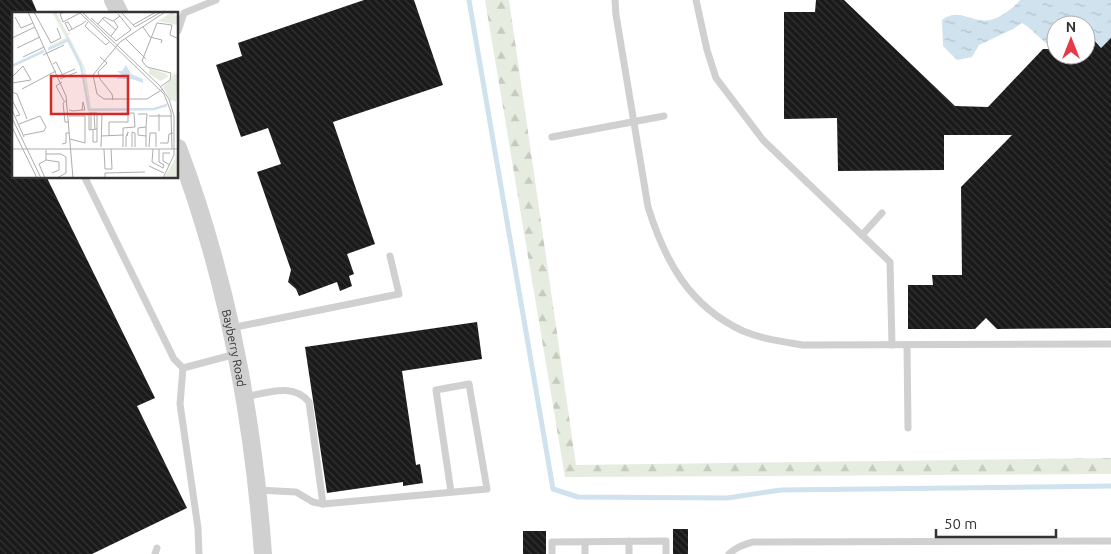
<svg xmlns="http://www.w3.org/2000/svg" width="1111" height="554" viewBox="0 0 1111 554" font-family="Ubuntu,sans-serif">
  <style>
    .forest { fill: url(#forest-firs) }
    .water { fill: url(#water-ripples) }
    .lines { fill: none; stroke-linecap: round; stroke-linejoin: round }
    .stream { stroke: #cfe2ee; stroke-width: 5 }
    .building { fill: url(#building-back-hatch) }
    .service { stroke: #d0d0d0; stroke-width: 7 }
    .tertiary { stroke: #d0d0d0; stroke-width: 18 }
    .labels { text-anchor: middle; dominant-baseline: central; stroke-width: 5; stroke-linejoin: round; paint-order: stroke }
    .street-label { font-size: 12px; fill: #333; stroke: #fff }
    .inset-river { fill: none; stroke: #cfe2ee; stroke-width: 2.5 }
    .inset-road { fill: none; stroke: #adadad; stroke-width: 1 }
    .view { fill: #d62828; fill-opacity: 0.15; stroke: #d62828; stroke-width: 2.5 }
    .inset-edge { fill: none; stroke: #333; stroke-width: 2.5 }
  </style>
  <defs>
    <pattern id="forest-firs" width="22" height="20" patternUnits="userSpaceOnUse" patternTransform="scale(1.25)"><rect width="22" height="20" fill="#e6ecdf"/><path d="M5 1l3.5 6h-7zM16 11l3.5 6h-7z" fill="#c6cbc0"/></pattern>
    <pattern id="water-ripples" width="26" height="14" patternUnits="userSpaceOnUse" patternTransform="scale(1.25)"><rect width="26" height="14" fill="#cfe2ee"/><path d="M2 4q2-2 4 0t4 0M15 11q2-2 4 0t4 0" fill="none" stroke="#b2c2cd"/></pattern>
    <pattern id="building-back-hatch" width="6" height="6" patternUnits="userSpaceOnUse" patternTransform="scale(1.25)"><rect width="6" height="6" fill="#1a1a1a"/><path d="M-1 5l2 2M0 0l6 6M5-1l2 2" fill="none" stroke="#333"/></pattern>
  </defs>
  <rect width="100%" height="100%" fill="#fff"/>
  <polygon class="forest" points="485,0 509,0 576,465 1111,458 1111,474 565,477"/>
  <path class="water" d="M1020 0H1111V40L1101 48 1093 39 1086 46V25H1056V41L1050 46C1039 39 1033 29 1022 23L1013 29 979 45 972 57 957 60 943 46 942 20C956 10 964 17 979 20 995 23 1010 11 1020 0Z"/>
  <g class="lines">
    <polyline class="stream" points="469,0 553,489 578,497 727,498 781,490 1111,486"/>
  </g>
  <g class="building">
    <polygon points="0,0 32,0 38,14 14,14 14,178 47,178 155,398 137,406 187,508 92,554 0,554"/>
    <polygon points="364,0 414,0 443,85 333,122 375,244 347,254 354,274 349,276 352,286 340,291 337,282 299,296 296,289 288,282 291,270 257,172 281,164 268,128 241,137 216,65 242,56 238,43"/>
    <polygon points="816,0 844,0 955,106 988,107 1043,49 1056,49 1056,55 1086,55 1086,46 1093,39 1101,48 1111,38 1111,328 997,329 986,318 975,329 908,329 908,285 933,285 932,275 962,275 961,187 1012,135 944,135 944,170 838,171 837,118 784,119 784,12 815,12"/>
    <polygon points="477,322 482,359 402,371 416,465 420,464 423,483 403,486 403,482 327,493 305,347"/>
    <rect x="673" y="529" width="15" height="25"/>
    <rect x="523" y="531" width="23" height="23"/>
  </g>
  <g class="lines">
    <g class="service">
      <path d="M615 0 616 15 648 207C665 261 689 306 743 331 762 339 783 342 803 345L1111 344"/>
      <polyline points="696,0 707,50 716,78 763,140 890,262 892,345"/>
      <polyline points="178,31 184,13 216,0"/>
      <polyline points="552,137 664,116"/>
      <polyline points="85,178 174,359 183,368"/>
      <polyline points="862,235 882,213"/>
      <polyline points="231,328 399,294 390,256"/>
      <polyline points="907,345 908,428"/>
      <path d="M245 397C267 393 293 382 309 402L323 504"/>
      <polyline points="258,490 296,492 313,502 323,504 487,489 469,384 436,390 451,492"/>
      <polyline points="629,541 629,554"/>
      <polyline points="585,542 585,554"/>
      <polyline points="155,554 157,548"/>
      <polyline points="199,554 198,528 180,404 183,368 236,354"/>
      <polyline points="552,554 552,542 666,541 666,554"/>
      <path d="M729 554C736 547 743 545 753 542L1111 541"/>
    </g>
    <g class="tertiary">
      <polyline points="113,0 120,14"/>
      <path id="s1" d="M178 148C227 278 253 416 263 554"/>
    </g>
  </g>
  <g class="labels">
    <g class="street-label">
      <text stroke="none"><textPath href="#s1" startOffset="208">Bayberry Road</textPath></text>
    </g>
  </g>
  <g transform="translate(12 12)">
    <rect width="166" height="166" fill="#fff"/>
    <path d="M160 66 164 85 159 89 151 75Z" fill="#e6ecdf"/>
    <path d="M40 0H44L55 21H59L56 23 73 56 79 96H145L78 97 71 55 55 27 35 35 54 26ZM160 0 166 5V13L146 9ZM137 56 155 62 156 65 148 69 137 62ZM163 60V63L166 61 164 90 160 88 164 85 159 66ZM164 138 166 166H152L163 147Z" fill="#e6ecdf"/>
    <path d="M114 53 119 62 131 67V71L120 67H104L110 63 105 59H110Z" fill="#cfe2ee"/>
    <path class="inset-river" d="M36 37 56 28 69 54 77 98 142 97 155 93M0 54 32 39"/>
    <path class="inset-road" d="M16 0 54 84 61 166M22 0 39 31 49 26 45 16M52 0 48 2 51 10 68 1M67 0 152 82 159 100 160 137M70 0 148 74 157 87 162 104V143L151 166M109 0 123 15 149 0M106 2 119 18M3 5 9 16 21 11M79 6 104 29 119 18M90 6 104 18M76 10 73 14 76 17 94 33 97 30M86 12 92 5 101 9 108 4M121 13 144 0M131 15 138 25 150 28 149 31M60 17 56 10 53 11 57 19 60 17H61L64 15 70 12 74 9M99 24 106 15 102 9M0 26 23 15M113 26 134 47M5 36 28 25M31 43 52 33M11 45 32 35M88 45 95 51 86 60 88 67 100 82 101 88M41 52 44 50 50 62M135 55 130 49 145 11 160 13 158 23 167 27M135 55 159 61 158 68 148 75M47 64 63 57M0 65 11 54 19 68 0 71M48 67 65 60M50 70 44 74 52 89M10 77 44 59M151 77 135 87H92L85 82 81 63 108 30 153 0M0 80 5 82 15 107M0 88 8 103 4 104M55 88 51 91 53 110H57M0 98 12 125M57 98 61 99 70 98H73L71 90 70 98M167 100V129M79 101V117M82 101 83 117M126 102H135L134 115M147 102V119M57 104H73V131L58 127M137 104H160M0 106 29 166M7 112 28 104 34 115 32 119 12 123M0 115 25 166M81 117V130H85V101H77V118L85 117M89 124 111 123M97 124V110H116V101M148 131H156L157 122 161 121M50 132 54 131V121H57M89 135 90 102 122 101 123 115 111 116V135M114 135V125L116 120 115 124M120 135V120L123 121V135M134 135V115L126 116V123L134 124M137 135 138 121H144V135M0 137H167M92 137 93 157H100L99 137M141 137 140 150 151 156 152 153M147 137V150L152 153M34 142H49L54 145V161L45 166M34 148 47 150V158L40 161M158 153 151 149V141H158M137 154 152 161M33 166 27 152 34 148V138M93 166V161L133 160"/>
    <path class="view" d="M39 64H116V102H39Z"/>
    <rect width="166" height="166" class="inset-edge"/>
  </g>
  <g transform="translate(1071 40)"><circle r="24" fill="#ffffff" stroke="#adadad"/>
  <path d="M0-4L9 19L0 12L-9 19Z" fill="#e63946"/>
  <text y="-8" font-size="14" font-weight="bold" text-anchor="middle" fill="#333333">N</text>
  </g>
  <path d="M936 529v8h120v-8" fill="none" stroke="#333333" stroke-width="2.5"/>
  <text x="944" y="529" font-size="15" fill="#333333" stroke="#ffffff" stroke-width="4" paint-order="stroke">50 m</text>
</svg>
